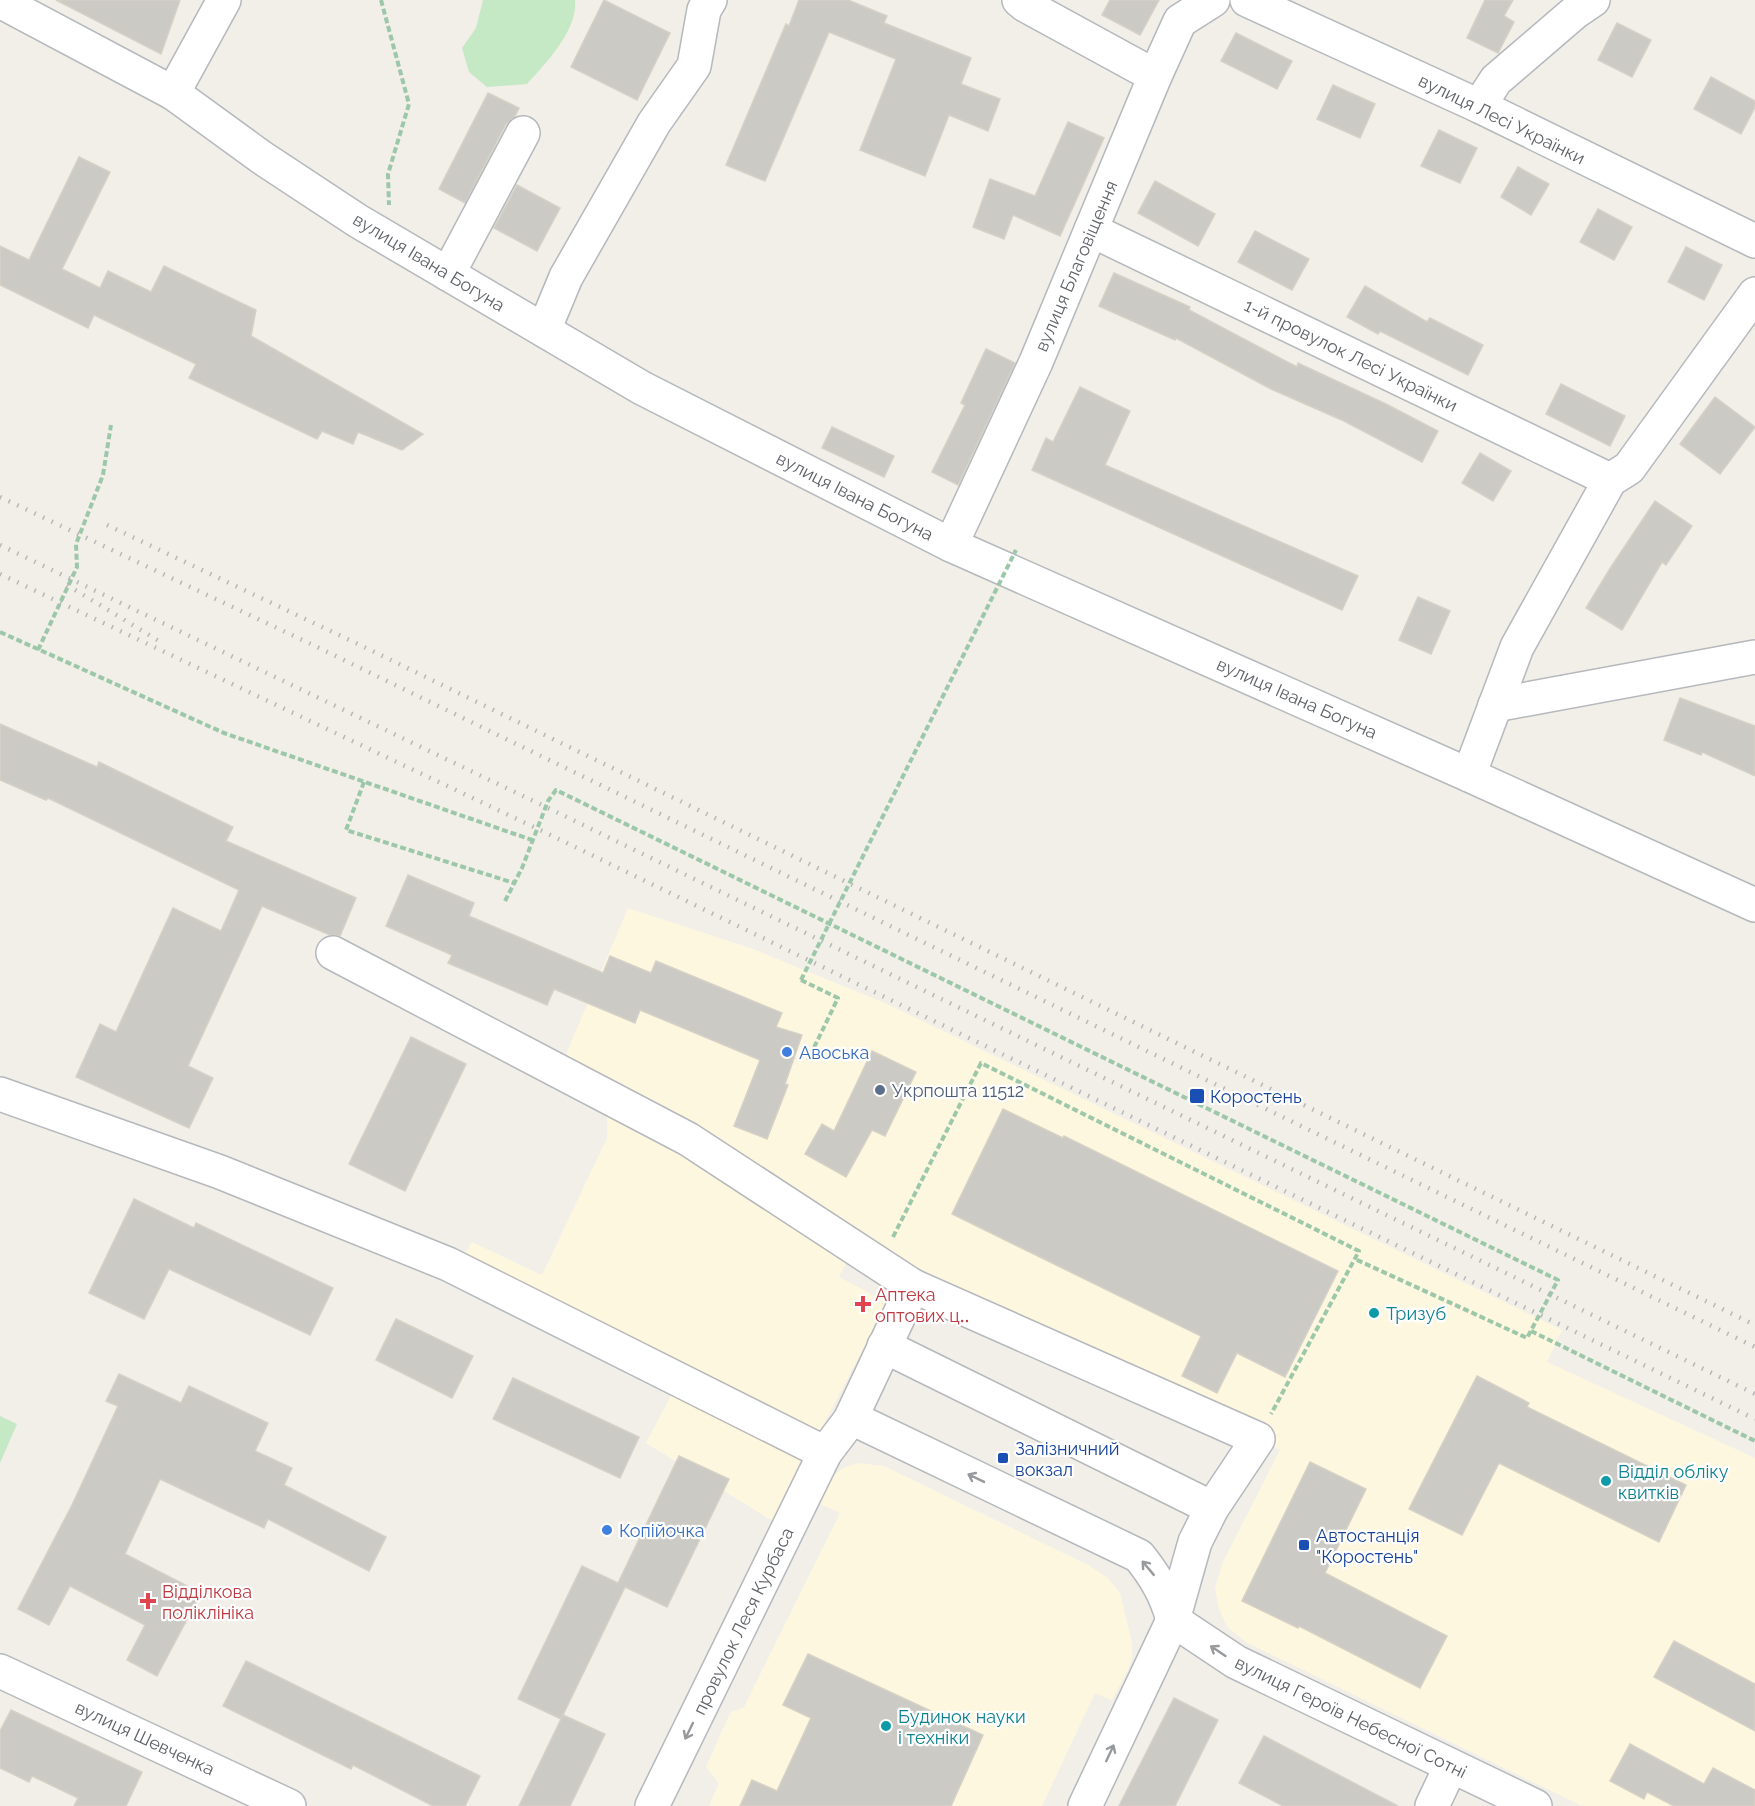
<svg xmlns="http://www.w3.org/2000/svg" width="1755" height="1806" viewBox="0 0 1755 1806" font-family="Raleway,sans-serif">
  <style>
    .commercial { fill: #fef7e0 }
    .green { fill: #c5e8c5 }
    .building { fill: #cccac5; stroke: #d6d1c6; stroke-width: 1.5 }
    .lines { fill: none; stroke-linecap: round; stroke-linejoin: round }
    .minor-casing { stroke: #b5b8bc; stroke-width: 36 }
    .path { stroke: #9cc7a9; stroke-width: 4; stroke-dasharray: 6 3; stroke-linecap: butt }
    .minor { stroke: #fff; stroke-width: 33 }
    .rail { stroke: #b6b7b8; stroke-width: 4.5; stroke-dasharray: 1.5 8; stroke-linecap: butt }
    .path-bridge { stroke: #9cc7a9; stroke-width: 4; stroke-dasharray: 6 3; stroke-linecap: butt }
    .oneway { stroke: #979a9d }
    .shop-dot { fill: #3f7fe0; stroke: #fff; stroke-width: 2 }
    .service-dot { fill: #5c6f8a; stroke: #fff; stroke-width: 2 }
    .transit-dot { fill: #1a4fb4; stroke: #fff; stroke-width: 2 }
    .health-dot { fill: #e0444e; stroke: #fff; stroke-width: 2 }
    .culture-dot { fill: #0f9aa8; stroke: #fff; stroke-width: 2 }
    .labels { text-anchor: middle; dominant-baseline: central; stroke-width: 4.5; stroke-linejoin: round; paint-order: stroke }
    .street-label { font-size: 18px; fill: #5f6368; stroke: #fff }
    .shop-label { font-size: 18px; fill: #366cbe; stroke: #fff; text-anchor: start }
    .service-label { font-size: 18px; fill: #4e5e75; stroke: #fff; text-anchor: start }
    .transit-label { font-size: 18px; fill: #164399; stroke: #fff; text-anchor: start }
    .health-label { font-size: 18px; fill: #be3a42; stroke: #fff; text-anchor: start }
    .culture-label { font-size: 18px; fill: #0d838f; stroke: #fff; text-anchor: start }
  </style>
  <rect width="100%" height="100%" fill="#f1efe8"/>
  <g class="commercial">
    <polygon points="628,908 753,949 887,1004 1562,1330 1547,1362 1755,1458 1755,1806 1582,1806 1248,1643 1228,1628 1219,1609 1215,1588 1223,1562 1280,1450 859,1238 839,1277 883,1300 885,1307 773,1521 646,1443 677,1384 457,1267 472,1242 542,1275 607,1138 607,1112 564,1059"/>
    <polygon points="857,1463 884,1466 1088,1565 1108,1578 1120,1593 1132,1643 1132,1658 1128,1670 1112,1700 1095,1693 1042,1806 709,1806 719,1783 706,1767 730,1713 744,1707 840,1513 818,1503 832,1477 843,1468"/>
  </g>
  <g class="green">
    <path d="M483 0H575C578 30 546 63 527 84L487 87 469 72 462 48 476 28Z"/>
    <polygon points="0,1416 17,1424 0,1463"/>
  </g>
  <g class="building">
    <polygon points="56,0 180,0 161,54"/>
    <polygon points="604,0 670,33 637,100 571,67"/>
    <polygon points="799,0 848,0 887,16 884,23 971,58 961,84 1000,99 988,131 949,115 925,176 860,150 896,59 829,32 765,181 726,165 786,24 789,26"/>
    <polygon points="1110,0 1159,0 1140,35 1102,15"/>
    <polygon points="1485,0 1513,0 1504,16 1514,22 1498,53 1467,38"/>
    <polygon points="1617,23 1651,40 1632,77 1598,60"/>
    <polygon points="1236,33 1292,61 1277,89 1221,61"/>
    <polygon points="1711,77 1755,101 1755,107 1741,134 1694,109"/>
    <polygon points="1333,85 1375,104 1360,138 1317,119"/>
    <polygon points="488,93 519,108 515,116 506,124 465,203 439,189"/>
    <polygon points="1068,122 1104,138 1060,236 1013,215 1004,239 973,227 990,179 1035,196"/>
    <polygon points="1439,130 1477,148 1460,183 1421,166"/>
    <polygon points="79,157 110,172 62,269 100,288 108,271 151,292 164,266 256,310 251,336 423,434 402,450 358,432 353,444 322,431 317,439 189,378 196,364 94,315 88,328 0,285 0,246 29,260"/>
    <polygon points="1518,167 1549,184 1531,215 1501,197"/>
    <polygon points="1155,181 1215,214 1198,246 1138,213"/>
    <polygon points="517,185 560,208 537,251 494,228"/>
    <polygon points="1598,209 1632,227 1614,260 1580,242"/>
    <polygon points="1255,231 1309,259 1292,290 1238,262"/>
    <polygon points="1686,247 1722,265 1704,300 1668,282"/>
    <polygon points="1114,273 1190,307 1189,310 1297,367 1298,363 1386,404 1438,431 1422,462 1344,421 1271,389 1176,338 1175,340 1099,306"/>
    <polygon points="1365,286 1427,322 1430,318 1483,345 1468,375 1380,331 1378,334 1347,317"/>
    <polygon points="986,349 1015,363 958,485 932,472 965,405 961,403"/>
    <polygon points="1561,384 1625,416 1610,446 1546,414"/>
    <polygon points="1080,387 1130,411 1105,465 1358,576 1342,610 1032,470 1046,438 1053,442"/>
    <polygon points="1715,397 1755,427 1720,474 1680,444"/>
    <polygon points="832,427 894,456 884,477 822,448"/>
    <polygon points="1480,453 1511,471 1493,501 1462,483"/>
    <polygon points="1655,501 1692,526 1666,565 1662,562 1622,630 1586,608 1611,567"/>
    <polygon points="1418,597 1450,611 1431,654 1399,640"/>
    <polygon points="1680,698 1755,726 1755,776 1702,752 1701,755 1664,740"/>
    <polygon points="0,724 97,767 99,762 233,827 226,841 356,898 340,936 330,935 262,906 188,1066 213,1078 189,1128 76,1077 100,1024 116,1032 173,908 221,931 239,890 48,798 46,800 0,780"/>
    <polygon points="408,875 474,903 469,916 603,973 610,956 651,973 656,961 782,1013 776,1027 802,1035 785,1084 788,1085 767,1139 734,1126 760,1060 640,1010 635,1023 554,989 547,1005 448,963 452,955 386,926"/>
    <polygon points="411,1037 466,1064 405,1191 349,1164"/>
    <polygon points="872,1051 916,1072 885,1136 872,1130 846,1177 805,1154 822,1124 834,1131"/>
    <polygon points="1003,1109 1063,1138 1064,1136 1338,1271 1285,1377 1237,1353 1217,1393 1182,1376 1201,1336 952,1214"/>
    <polygon points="134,1199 194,1228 196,1223 333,1288 310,1335 169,1269 144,1319 89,1293"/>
    <polygon points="396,1319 473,1356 452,1398 376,1360"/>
    <polygon points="119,1374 181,1403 189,1386 268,1423 255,1451 292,1468 284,1485 386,1537 369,1571 268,1519 264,1528 160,1479 125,1554 201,1593 157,1676 127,1660 145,1625 70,1586 49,1625 18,1609 72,1505 118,1406 106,1401"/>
    <polygon points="1477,1376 1529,1403 1527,1407 1686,1485 1659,1542 1499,1463 1462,1535 1409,1509"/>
    <polygon points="513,1378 639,1437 620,1478 493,1419"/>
    <polygon points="679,1456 729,1479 667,1607 625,1587 561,1719 518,1699 582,1566 618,1583"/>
    <polygon points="1310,1462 1366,1489 1325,1573 1447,1636 1420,1688 1299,1626 1298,1628 1242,1601"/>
    <polygon points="1674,1641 1755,1684 1755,1731 1654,1677"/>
    <polygon points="808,1654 983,1735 951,1806 740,1806 752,1780 777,1791 811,1718 783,1705"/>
    <polygon points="246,1661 480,1776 465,1806 433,1806 353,1765 351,1769 223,1706"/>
    <polygon points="1174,1698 1218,1720 1175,1806 1119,1806"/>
    <polygon points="11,1710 142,1772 126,1806 74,1806 78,1798 32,1776 29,1782 0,1768 0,1731"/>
    <polygon points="563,1715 605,1734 570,1806 519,1806"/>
    <polygon points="1264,1736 1398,1806 1283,1806 1239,1783"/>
    <polygon points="1630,1744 1704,1784 1713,1768 1755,1790 1755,1806 1674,1806 1647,1792 1644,1799 1610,1781"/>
  </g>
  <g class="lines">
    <defs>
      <g id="minor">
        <polyline points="1019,0 1025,5 1155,76"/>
        <polyline points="1247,0 1479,106 1755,241"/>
        <polyline points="0,1 173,93 261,157 358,221 642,388 951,545 1469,775 1755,905"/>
        <polyline points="173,93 224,0"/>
        <polyline points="1479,106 1496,80 1574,13 1593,0"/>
        <polyline points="1091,230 1610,480"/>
        <polyline points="448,274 523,133"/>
        <polyline points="544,330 566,277 654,123 694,66 704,10 710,0"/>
        <polyline points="951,545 1036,362 1155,76 1180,21 1213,0"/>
        <polyline points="1495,705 1755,657"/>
        <polyline points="1469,775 1517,647 1610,480 1629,468 1755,294"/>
        <polyline points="333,953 688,1139 913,1286"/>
        <polyline points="0,1094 220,1172 448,1264 825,1453"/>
        <polyline points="884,1346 1212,1508"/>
        <polyline points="850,1420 913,1286 1258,1439 1212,1508 1195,1542 1173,1620 1085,1806"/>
        <polyline points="1173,1620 1236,1662 1535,1806"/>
        <polyline points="0,1671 289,1806"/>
        <path d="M652 1806 825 1453 850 1420 862 1423 1139 1556C1155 1576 1166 1594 1173 1620"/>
        <polyline points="1432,1806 1451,1766"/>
      </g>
    </defs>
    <use href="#minor" class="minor-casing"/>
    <g class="path">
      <polyline points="381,0 409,104 388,174 389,205"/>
      <polyline points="0,632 224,733 532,840"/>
      <polyline points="38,650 77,567 76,544 103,475 111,425"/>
      <polyline points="364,782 346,830 514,883"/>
      <polyline points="505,901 522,868 548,801 556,790 1558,1280 1527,1338 1355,1259"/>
      <polyline points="801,980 838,998 808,1060"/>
      <polyline points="893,1237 981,1063 1359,1251 1271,1414"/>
      <polyline points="1531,1331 1755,1441"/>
    </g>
    <use href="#minor" class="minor"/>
    <g class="rail">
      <polyline points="0,497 313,645 1755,1347"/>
      <polyline points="107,525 358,644 1755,1325"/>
      <polyline points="0,545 546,807 1755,1394"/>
      <polyline points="0,574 538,829 1755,1419"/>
      <polyline points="67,585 159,641"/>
    </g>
    <polyline class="path-bridge" points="801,980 1016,550"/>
  </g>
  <defs><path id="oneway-shaft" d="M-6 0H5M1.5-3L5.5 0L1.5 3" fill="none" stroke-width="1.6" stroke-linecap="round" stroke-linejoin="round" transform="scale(1.5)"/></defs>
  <g class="oneway">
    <use href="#oneway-shaft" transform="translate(976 1478) rotate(-154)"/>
    <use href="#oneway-shaft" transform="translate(1148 1568) rotate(-130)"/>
    <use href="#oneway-shaft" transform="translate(1218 1651) rotate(-146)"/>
    <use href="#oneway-shaft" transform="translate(689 1731) rotate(116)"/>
    <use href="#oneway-shaft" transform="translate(1110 1753) rotate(-65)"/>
  </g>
  <g class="shop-dot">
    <circle cx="787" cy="1052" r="6"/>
    <circle cx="607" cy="1530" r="6"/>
  </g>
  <circle class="service-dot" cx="880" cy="1090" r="6"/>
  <g class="transit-dot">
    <rect x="1189" y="1088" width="16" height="16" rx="3"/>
    <rect x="997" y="1452" width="12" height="12" rx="3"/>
    <rect x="1298" y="1539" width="12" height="12" rx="3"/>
  </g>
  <g class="health-dot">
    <path d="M860 1295h6v6h6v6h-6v6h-6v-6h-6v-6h6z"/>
    <path d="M145 1592h6v6h6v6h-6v6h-6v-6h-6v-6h6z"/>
  </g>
  <g class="culture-dot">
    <circle cx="1374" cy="1313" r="6"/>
    <circle cx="1606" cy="1481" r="6"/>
    <circle cx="886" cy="1726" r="6"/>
  </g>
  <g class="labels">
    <g class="street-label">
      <text transform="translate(1502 119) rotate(26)">вулиця Лесі Українки</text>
      <text transform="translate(429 262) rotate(31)">вулиця Івана Богуна</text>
      <text transform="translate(1076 266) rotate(-67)">вулиця Благовіщення</text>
      <text transform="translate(1351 355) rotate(26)">1-й провулок Лесі Українки</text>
      <text transform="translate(855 496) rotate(27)">вулиця Івана Богуна</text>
      <text transform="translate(1297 698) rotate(24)">вулиця Івана Богуна</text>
      <text transform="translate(743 1621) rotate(-64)">провулок Леся Курбаса</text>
      <text transform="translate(1351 1717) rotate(26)">вулиця Героїв Небесної Сотні</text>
      <text transform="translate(145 1738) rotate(25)">вулиця Шевченка</text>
    </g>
    <g class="shop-label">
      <text x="799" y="1052">Авоська</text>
      <text x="619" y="1530">Копійочка</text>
    </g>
    <g class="service-label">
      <text x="892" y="1090">Укрпошта 11512</text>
    </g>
    <g class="transit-label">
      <text x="1210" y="1096">Коростень</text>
      <text x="1015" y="1448">Залізничний<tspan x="1015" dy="21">вокзал</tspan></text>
      <text x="1316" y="1535">Автостанція<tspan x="1316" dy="21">"Коростень"</tspan></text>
    </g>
    <g class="health-label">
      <text x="875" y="1294">Аптека<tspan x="875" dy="21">оптових ц‥</tspan></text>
      <text x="162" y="1591">Відділкова<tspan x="162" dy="21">поліклініка</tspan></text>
    </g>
    <g class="culture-label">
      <text x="1386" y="1313">Тризуб</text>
      <text x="1618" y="1471">Відділ обліку<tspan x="1618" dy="21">квитків</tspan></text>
      <text x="898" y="1716">Будинок науки<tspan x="898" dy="21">і техніки</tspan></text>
    </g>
  </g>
</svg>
